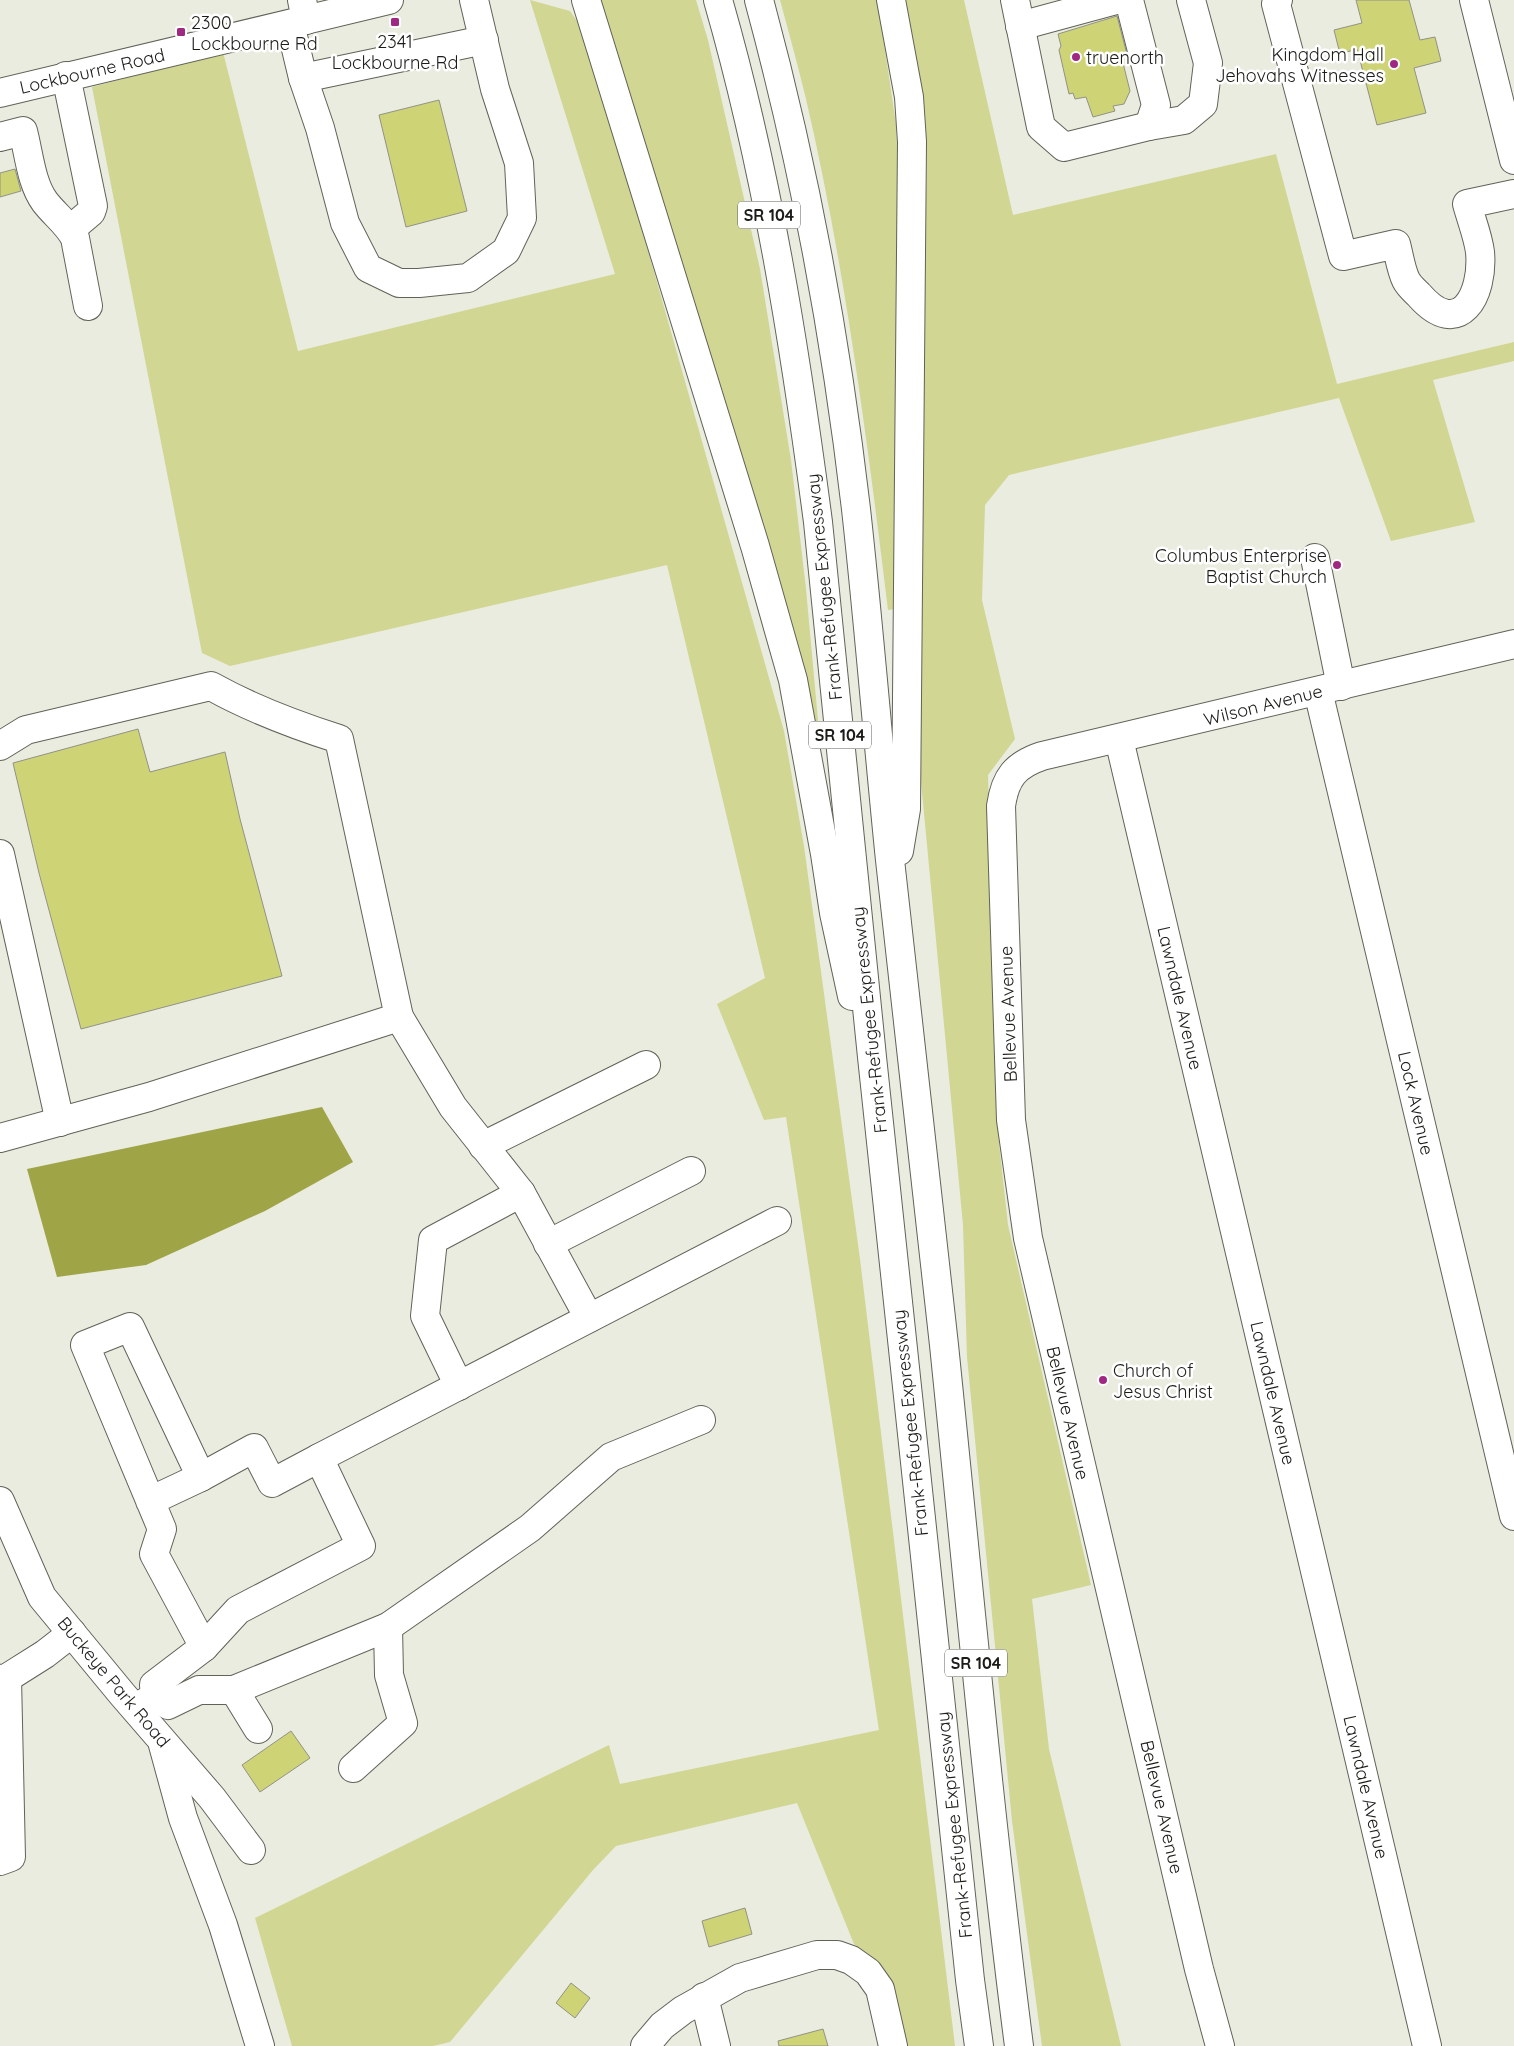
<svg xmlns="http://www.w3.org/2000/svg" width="1514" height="2046" viewBox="0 0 1514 2046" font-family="Quicksand,sans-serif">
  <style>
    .green { fill: #d1d692 }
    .water { fill: #9fa446 }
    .building { fill: #ced476; stroke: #919287 }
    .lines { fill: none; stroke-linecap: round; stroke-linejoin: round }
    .minor-casing { stroke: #616258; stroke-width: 30 }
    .major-casing { stroke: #616258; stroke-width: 30 }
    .highway-casing { stroke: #616258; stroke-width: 30 }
    .minor { stroke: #fff; stroke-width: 28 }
    .major { stroke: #fff; stroke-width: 28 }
    .highway { stroke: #fff; stroke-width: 28 }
    .poi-dot { fill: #9f2982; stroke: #fff; stroke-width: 2 }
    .labels { text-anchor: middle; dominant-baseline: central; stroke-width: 5; stroke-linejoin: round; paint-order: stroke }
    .shield { fill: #fff; stroke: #5f605d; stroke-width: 1 }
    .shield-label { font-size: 16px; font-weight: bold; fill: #1b1c17 }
    .poi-label { font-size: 18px; fill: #1b1c17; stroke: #fff; text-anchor: start }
    .street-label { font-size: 18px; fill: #1b1c17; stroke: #fff }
  </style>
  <rect width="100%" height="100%" fill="#eaecdf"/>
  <g class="green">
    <polygon points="530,0 570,11 587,35 784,731 804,846 860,1259 955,2046 899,2046 879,1966 854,1944 797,1803 616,1846 593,1870 450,2042 433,2046 292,2046 255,1918 609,1745 620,1784 879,1730 786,1117 764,1120 717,1004 765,978 667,565 230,666 202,653 92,87 223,52 298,351 615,274"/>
    <polygon points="595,0 696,0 708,40 760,269 791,460 806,589 821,753 818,759"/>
    <path d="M780 0H876L880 16 896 124 900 208 895 609 888 610C867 438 845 267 806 99 798 66 789 33 780 0Z"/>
    <polygon points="902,0 964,0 1013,215 1276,154 1337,384 1514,342 1514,361 1433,380 1475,522 1391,541 1339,398 1009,475 985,505 982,600 1015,739 988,775 999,1143 1008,1225 1091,1585 1032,1599 1049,1749 1121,2046 1042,2046 1012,1821 967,1357 963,1225 920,771 923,328 927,159 921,85"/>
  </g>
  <polygon class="water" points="322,1107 353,1162 265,1211 146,1265 57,1277 27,1169"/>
  <g class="building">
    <polygon points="1356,0 1409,0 1420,40 1435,37 1441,61 1414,68 1426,113 1377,125 1357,49 1340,54 1334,30 1362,23"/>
    <polygon points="1117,16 1129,62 1123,63 1130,91 1124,104 1113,106 1115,111 1093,117 1086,97 1075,99 1073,93 1069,94 1059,50 1061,46 1058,34"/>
    <polygon points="439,100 467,211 406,227 379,115"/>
    <polygon points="15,169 21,191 0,197 0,173"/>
    <polygon points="138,729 150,772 225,752 240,819 282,976 81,1029 39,873 13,763"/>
    <polygon points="291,1731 310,1758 260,1792 242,1765"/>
    <polygon points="745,1908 752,1934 709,1947 702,1921"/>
    <polygon points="571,1983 590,1998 575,2018 556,2003"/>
    <polygon points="823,2029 828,2046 779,2046 778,2041"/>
  </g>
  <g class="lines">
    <defs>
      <g id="minor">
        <polyline points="302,0 306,20"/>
        <polyline points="1015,0 1041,127 1064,147 1149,126 1156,105 1129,0"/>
        <path d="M1278 0 1276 4 1343 256 1396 244C1399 255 1401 270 1406 280 1409 286 1415 291 1419 295 1459 341 1484 295 1480 252 1478 236 1471 219 1467 204L1514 194"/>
        <polyline points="1474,0 1514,160"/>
        <polyline points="290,24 303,78 320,128 345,223 368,268 399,283 419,283 468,278 506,251 522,218 519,163 495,89 474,0"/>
        <polyline points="1020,26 1116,0"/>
        <polyline points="66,76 93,206 91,212 71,229"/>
        <polyline points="303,78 484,40"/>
        <polyline points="1149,126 1184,120 1203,104 1208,63 1191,0"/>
        <path d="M0 137 23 131C29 154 31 183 45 202 55 215 68 224 75 238L88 306"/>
        <polyline points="1315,558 1341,686"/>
        <polyline points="1318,691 1514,1516"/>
        <polyline points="1119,739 1427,2046"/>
        <path d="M0 746 26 730 211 686C252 709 295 725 339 739L399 1017 149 1097 0 1138"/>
        <polyline points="0,854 60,1122"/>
        <polyline points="399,1017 453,1107 521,1193 589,1318"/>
        <polyline points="483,1146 646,1065"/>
        <polyline points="548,1244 691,1171"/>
        <polyline points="459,1386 425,1316 433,1240 521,1193"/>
        <polyline points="319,1458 777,1221"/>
        <polyline points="201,1477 254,1448 272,1483 319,1458 361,1546 238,1610 204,1647"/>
        <polyline points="0,1501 42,1597 122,1694 212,1798 251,1850"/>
        <polyline points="150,1501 201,1477 130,1327 85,1345 162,1529 154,1554 204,1647 154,1685 155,1696"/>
        <polyline points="0,1679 7,1678 45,1654 72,1633"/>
        <polyline points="234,1690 388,1627 530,1528 611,1457 701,1420"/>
        <polyline points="141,1705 155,1696 168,1705 199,1690 234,1690 258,1729"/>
        <polyline points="163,1745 183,1818 223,1925 260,2046"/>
        <polyline points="353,1768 403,1723 389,1675 388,1627"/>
        <polyline points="0,1861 11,1857 7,1678"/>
        <polyline points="704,1997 716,2046"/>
        <polyline points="645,2046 662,2026 683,2010 740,1978 817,1955 837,1955 851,1960 868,1972 880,1989 893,2046"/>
        <path d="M1220 2046 1199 1969 1028 1238 1011 1120 1001 806C1005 778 1015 765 1042 756L1514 644"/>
      </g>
      <polyline id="major" points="0,93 389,0"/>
      <g id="highway">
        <polyline points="586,0 755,546 793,680 825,854 834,913 852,996"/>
        <path d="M718 0C767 170 795 347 818 522L872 1057 970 1980 979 2046"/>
        <path d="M759 0C804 166 836 338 856 509 869 626 878 743 890 860 907 1022 927 1183 944 1345 968 1579 989 1813 1019 2046"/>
        <polyline points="891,0 909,97 912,142 906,809 899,851"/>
      </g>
    </defs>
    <use href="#minor" class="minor-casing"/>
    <use href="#major" class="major-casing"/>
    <use href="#highway" class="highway-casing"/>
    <use href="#minor" class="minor"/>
    <use href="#major" class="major"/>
    <use href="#highway" class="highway"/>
  </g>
  <g class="poi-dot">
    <rect x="390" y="17" width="10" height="10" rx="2.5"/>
    <rect x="176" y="27" width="10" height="10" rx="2.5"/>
    <circle cx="1076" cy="57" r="5"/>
    <circle cx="1394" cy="64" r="5"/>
    <circle cx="1337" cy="565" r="5"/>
    <circle cx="1103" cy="1380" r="5"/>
  </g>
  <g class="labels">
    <g class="shield">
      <rect x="738" y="201.5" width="62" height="27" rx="4"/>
      <rect x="809" y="721.5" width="62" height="27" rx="4"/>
      <rect x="945" y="1649.5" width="62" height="27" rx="4"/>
    </g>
    <g class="shield-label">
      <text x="769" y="215">SR 104</text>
      <text x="840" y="735">SR 104</text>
      <text x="976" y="1663">SR 104</text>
    </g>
    <g class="poi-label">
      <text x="191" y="22">2300<tspan x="191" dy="21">Lockbourne Rd</tspan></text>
      <text x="395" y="41" text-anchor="middle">2341<tspan x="395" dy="21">Lockbourne Rd</tspan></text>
      <text x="1384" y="54" text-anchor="end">Kingdom Hall<tspan x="1384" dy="21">Jehovahs Witnesses</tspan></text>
      <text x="1086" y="57">truenorth</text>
      <text x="1327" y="555" text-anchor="end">Columbus Enterprise<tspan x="1327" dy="21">Baptist Church</tspan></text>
      <text x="1113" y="1370">Church of<tspan x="1113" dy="21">Jesus Christ</tspan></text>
    </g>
    <g class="street-label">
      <text transform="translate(92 71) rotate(-13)">Lockbourne Road</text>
      <text transform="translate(824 587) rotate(-96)">Frank-Refugee Expressway</text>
      <text transform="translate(1263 705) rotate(-14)">Wilson Avenue</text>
      <text transform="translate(1180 998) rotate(77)">Lawndale Avenue</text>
      <text transform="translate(1008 1014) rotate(-92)">Bellevue Avenue</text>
      <text transform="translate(869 1020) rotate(-96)">Frank-Refugee Expressway</text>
      <text transform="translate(1416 1103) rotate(77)">Lock Avenue</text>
      <text transform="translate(1273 1393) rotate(77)">Lawndale Avenue</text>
      <text transform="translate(1068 1413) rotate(77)">Bellevue Avenue</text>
      <text transform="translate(910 1423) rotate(-96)">Frank-Refugee Expressway</text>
      <text transform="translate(114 1682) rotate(50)">Buckeye Park Road</text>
      <text transform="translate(1366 1787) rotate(77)">Lawndale Avenue</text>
      <text transform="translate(1162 1807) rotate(77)">Bellevue Avenue</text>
      <text transform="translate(954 1825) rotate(-96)">Frank-Refugee Expressway</text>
    </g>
  </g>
</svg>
